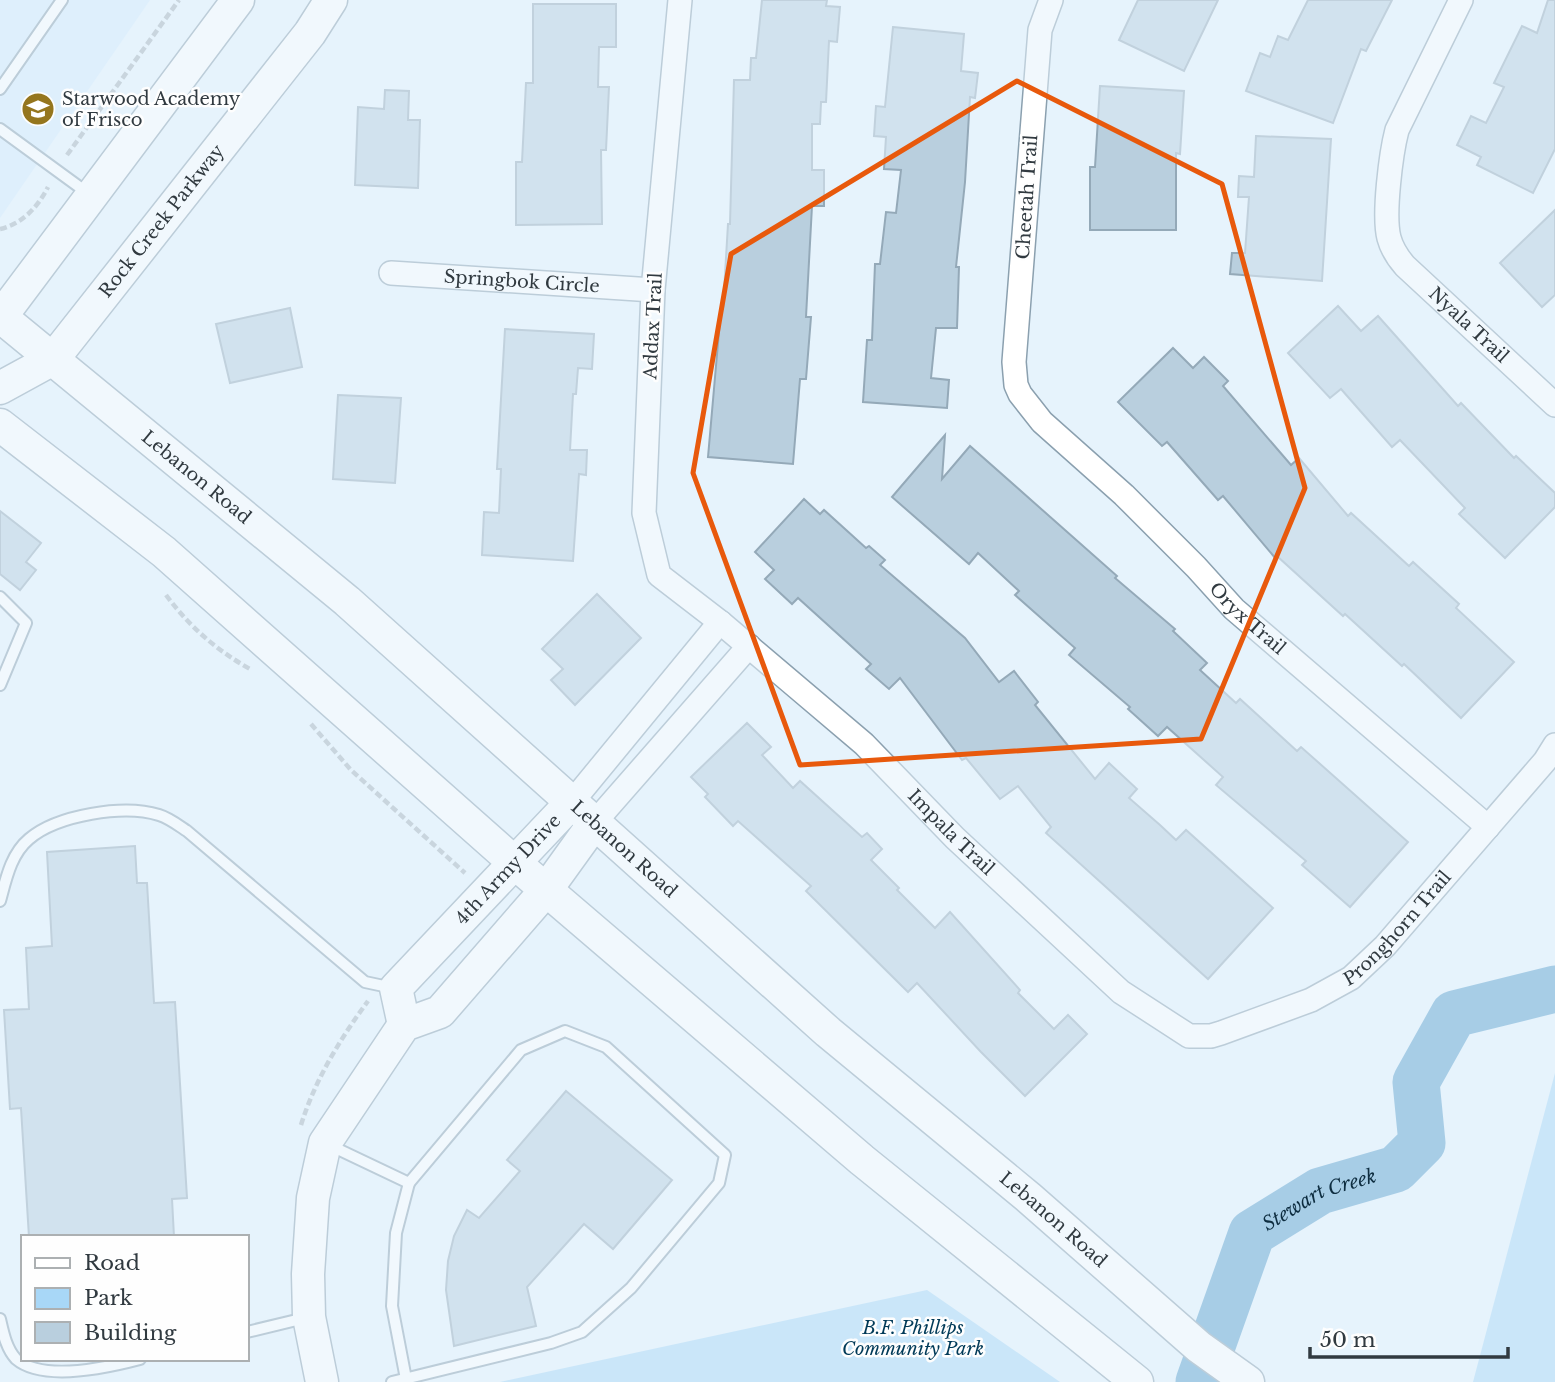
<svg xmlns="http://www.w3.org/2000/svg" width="1555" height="1382" viewBox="0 0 1555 1382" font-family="'Libre Baskerville',serif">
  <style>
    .built { fill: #d5ecfd }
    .green { fill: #a8d7f7 }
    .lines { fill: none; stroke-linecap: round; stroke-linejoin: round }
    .river { stroke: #5ca0cd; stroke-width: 47 }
    .building { fill: #b9cfde; stroke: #94a9b8; stroke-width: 2 }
    .lane-casing { stroke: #8ba0af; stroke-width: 14 }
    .street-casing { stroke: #8ba0af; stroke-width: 26 }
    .secondary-casing { stroke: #8ba0af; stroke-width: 35 }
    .path { stroke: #a6b2ba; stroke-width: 4.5; stroke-dasharray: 7 3.5; stroke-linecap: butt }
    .lane { stroke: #fff; stroke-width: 10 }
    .street { stroke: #fff; stroke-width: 23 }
    .secondary { stroke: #fff; stroke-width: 32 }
    .marked { fill: none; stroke: #e8590c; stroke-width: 5; stroke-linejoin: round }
    .labels { text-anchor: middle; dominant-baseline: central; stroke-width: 5; stroke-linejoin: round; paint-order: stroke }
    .poi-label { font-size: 18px; fill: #313a40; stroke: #fefefe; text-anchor: start }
    .street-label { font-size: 18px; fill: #313a40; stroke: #fefefe }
    .park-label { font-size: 18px; font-style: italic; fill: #003a58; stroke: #fefefe }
    .water-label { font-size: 19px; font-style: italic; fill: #0e2d40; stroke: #fefefe }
  </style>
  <rect width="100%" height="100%" fill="#e6f3fc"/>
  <polygon class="built" points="0,0 150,0 0,218"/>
  <g class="green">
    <polygon points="1555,1073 1555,1382 1473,1382"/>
    <polygon points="927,1290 1060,1382 500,1382"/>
  </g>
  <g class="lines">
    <path class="river" id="s1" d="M1199 1382 1252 1233 1320 1191 1396 1169 1422 1143 1416 1082 1454 1014 1555 989"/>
  </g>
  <g class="building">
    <polygon points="762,0 827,0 826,6 840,7 837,42 829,41 826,102 821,102 820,124 812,124 812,170 824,170 824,206 812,206 806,317 811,317 806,379 800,379 793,464 708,457 721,309 723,309 728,224 730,224 734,80 750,80 751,58 756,58"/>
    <polygon points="1138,0 1218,0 1184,71 1119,40"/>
    <polygon points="1308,0 1392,0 1366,51 1361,49 1333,123 1246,91 1260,53 1270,57 1278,36 1288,40"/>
    <polygon points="1548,0 1555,0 1555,149 1533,193 1477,165 1481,157 1457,145 1471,116 1486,123 1504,87 1494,83 1522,26 1537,33"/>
    <polygon points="533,4 616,4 616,47 599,47 598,87 609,87 606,150 601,150 602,224 516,225 516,162 522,162 526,83 533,83"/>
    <polygon points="893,27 964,34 961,71 978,73 975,98 970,97 965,182 956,267 959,267 957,328 936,328 931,378 949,380 947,408 863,402 867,340 872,340 875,264 880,264 886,212 896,213 901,170 884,169 886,137 874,136 876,106 885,107"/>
    <polygon points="1100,86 1184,91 1180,154 1176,153 1176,230 1090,230 1090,167 1095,167"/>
    <polygon points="385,90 409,91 408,120 420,120 418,188 355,185 358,107 384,109"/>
    <polygon points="1256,136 1331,139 1322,281 1230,274 1232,253 1245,253 1249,197 1238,197 1239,176 1254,177"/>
    <polygon points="1555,210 1555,295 1542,307 1500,263"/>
    <polygon points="1338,306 1361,331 1378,316 1458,406 1461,403 1514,458 1516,456 1555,493 1555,507 1505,558 1459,514 1465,508 1400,440 1392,447 1341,389 1330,398 1288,353"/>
    <polygon points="290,308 302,367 230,383 216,324"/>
    <polygon points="505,329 594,334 592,369 578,368 576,394 573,394 570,450 587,450 586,475 579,474 573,561 482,555 484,512 499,513 501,469 497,469"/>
    <polygon points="1173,348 1193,368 1204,357 1228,381 1223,386 1291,465 1299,458 1348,516 1351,513 1409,566 1413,562 1459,604 1456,608 1514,662 1461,718 1404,664 1402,666 1345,614 1343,616 1278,557 1276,559 1223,496 1218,500 1167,442 1162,446 1118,402"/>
    <polygon points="338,395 401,398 395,483 333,479"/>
    <polygon points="945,435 942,479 970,446 1117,576 1115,578 1175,629 1173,631 1207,663 1200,670 1236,703 1240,699 1297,751 1301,747 1408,842 1350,907 1302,865 1306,861 1216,785 1223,777 1167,727 1158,736 1128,709 1130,707 1069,655 1075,648 1015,595 1019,591 978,553 969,564 892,497"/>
    <polygon points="804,499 820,514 824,510 866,548 869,546 885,560 880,565 965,638 999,682 1014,671 1038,702 1035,705 1095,779 1109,763 1137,789 1129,798 1160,825 1176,840 1186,830 1273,908 1208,979 1046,833 1051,827 1018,786 1000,799 966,758 962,760 900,678 889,689 866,669 871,664 798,598 792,604 765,579 774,570 755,552"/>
    <polygon points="0,511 41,543 26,562 36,570 20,590 0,574"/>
    <polygon points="597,594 641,638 575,705 551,680 563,669 542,649"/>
    <polygon points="747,723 771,747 762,755 793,788 800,781 862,837 867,833 882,849 871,860 899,888 897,890 935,928 950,912 1020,990 1018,993 1054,1029 1068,1015 1087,1034 1025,1096 981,1052 917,983 908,992 806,891 811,886 738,821 733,826 705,797 708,794 691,777"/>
    <polygon points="135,846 137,883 147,883 154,1003 175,1002 187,1198 172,1199 174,1237 29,1237 21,1108 10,1109 4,1010 29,1009 26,948 52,946 47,852"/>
    <polygon points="566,1091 672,1180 613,1249 584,1224 527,1287 536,1326 454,1346 446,1290 448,1261 454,1236 467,1210 479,1218 520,1171 507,1160"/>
  </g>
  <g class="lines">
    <defs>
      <g id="lane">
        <polyline points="0,89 62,0"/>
        <polyline points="0,129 89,194"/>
        <polyline points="0,597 26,623 0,685"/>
        <path d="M0 901C6 879 11 854 29 839 57 815 124 804 159 815 169 818 178 825 187 831L365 982 393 988"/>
        <polyline points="327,1144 409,1183 521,1050 565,1031 606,1047 725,1155 719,1183 631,1288 582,1332 551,1343 392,1382"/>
        <path d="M0 1319C3 1332 6 1348 16 1359 43 1382 106 1368 140 1359"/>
        <polyline points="247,1332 305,1318"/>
        <polyline points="406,1379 392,1306 396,1233 409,1183"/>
      </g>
      <g id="street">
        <path id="s2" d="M680 0 653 290 644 513 659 575 720 622 864 744 955 838 1121 992 1189 1036H1211L1221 1033 1311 1000 1351 978 1385 946 1545 761 1555 745"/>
        <path id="s3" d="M1051 0 1040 30 1014 362 1016 385 1020 394 1042 422 1124 495 1196 567 1234 609 1488 827"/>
        <path id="s4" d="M1461 0 1397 130C1391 153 1383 215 1389 238 1392 249 1398 258 1405 266L1555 405"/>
        <path id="s5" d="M391 273 653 290"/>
        <polyline points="572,802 720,622"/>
        <polyline points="595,822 749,646"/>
      </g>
      <g id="secondary">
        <path id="s6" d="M0 316 347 601 828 1032 1028 1197 1199 1347 1248 1382"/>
        <polyline points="0,318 238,0"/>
        <path id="s7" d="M0 388 53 359 310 33 331 0"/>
        <polyline points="0,425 164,552 516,864 862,1160 1137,1382"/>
        <path id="s8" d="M404 1025 396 988 572 802"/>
        <polyline points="322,1382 309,1317 308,1274 313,1198 325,1143 404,1025 440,1012 546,890 595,822"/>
      </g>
    </defs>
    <use href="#lane" class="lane-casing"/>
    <use href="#street" class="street-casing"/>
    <use href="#secondary" class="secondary-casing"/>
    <g class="path">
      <polyline points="67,155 179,0"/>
      <path d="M0 229C22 224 38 207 48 187"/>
      <path d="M166 595C189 626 216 650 250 669"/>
      <polyline points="311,724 351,770 465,873"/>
      <path d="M301 1125C315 1080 340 1039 368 1001"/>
    </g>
    <use href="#lane" class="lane"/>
    <use href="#street" class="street"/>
    <use href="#secondary" class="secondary"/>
  </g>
  <path d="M0 0H1555V1382H0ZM1017 81 1222 184 1305 488 1201 739 800 765 693 473 731 254Z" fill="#e6f3fc" fill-opacity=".55" fill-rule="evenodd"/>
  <path class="marked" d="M1017 81 1222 184 1305 488 1201 739 800 765 693 473 731 254Z"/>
  <defs>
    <symbol id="school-disc" viewBox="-11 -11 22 22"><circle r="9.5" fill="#95761e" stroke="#fefefe"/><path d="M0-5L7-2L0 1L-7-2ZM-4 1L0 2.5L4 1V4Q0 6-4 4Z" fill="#fff"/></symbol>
  </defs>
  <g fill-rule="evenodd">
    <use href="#school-disc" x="19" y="90" width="38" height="38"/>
  </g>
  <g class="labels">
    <g class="poi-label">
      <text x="62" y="99">Starwood Academy<tspan x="62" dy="21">of Frisco</tspan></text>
    </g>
    <g class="street-label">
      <text transform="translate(1027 197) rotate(-86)">Cheetah Trail</text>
      <text stroke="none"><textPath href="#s7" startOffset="236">Rock Creek Parkway</textPath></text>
      <text stroke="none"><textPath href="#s5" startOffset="131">Springbok Circle</textPath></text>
      <text stroke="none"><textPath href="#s4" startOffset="373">Nyala Trail</textPath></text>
      <text transform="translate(653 326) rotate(-87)">Addax Trail</text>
      <text stroke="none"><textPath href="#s6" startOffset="254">Lebanon Road</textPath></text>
      <text stroke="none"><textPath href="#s3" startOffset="718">Oryx Trail</textPath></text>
      <text stroke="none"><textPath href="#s2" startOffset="968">Impala Trail</textPath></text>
      <text stroke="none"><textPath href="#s6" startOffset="821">Lebanon Road</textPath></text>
      <text stroke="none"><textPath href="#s8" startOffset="201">4th Army Drive</textPath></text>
      <text stroke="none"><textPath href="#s2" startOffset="1524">Pronghorn Trail</textPath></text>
      <text stroke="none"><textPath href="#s6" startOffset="1388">Lebanon Road</textPath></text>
    </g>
    <g class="park-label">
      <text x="913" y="1328">B.F. Phillips<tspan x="913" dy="21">Community Park</tspan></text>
    </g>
    <g class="water-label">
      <text stroke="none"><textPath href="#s1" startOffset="234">Stewart Creek</textPath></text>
    </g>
  </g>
  <rect x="21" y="1235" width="228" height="126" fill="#fefefe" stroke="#acb0b2" stroke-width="2"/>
  <rect x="35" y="1258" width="35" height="10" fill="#ffffff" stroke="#acb0b2" stroke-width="2"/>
  <text x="84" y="1270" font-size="21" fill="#313a40">Road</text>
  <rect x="35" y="1288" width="35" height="21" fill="#a8d7f7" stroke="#acb0b2" stroke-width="2"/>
  <text x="84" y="1305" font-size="21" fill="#313a40">Park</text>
  <rect x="35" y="1322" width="35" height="21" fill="#b9cfde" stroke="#acb0b2" stroke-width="2"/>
  <text x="84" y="1340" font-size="21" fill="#313a40">Building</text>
  <path d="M1310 1347v10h198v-10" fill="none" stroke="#313a40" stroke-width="3.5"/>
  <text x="1320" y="1347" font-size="21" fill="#313a40" stroke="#fefefe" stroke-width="5" paint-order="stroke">50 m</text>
</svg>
